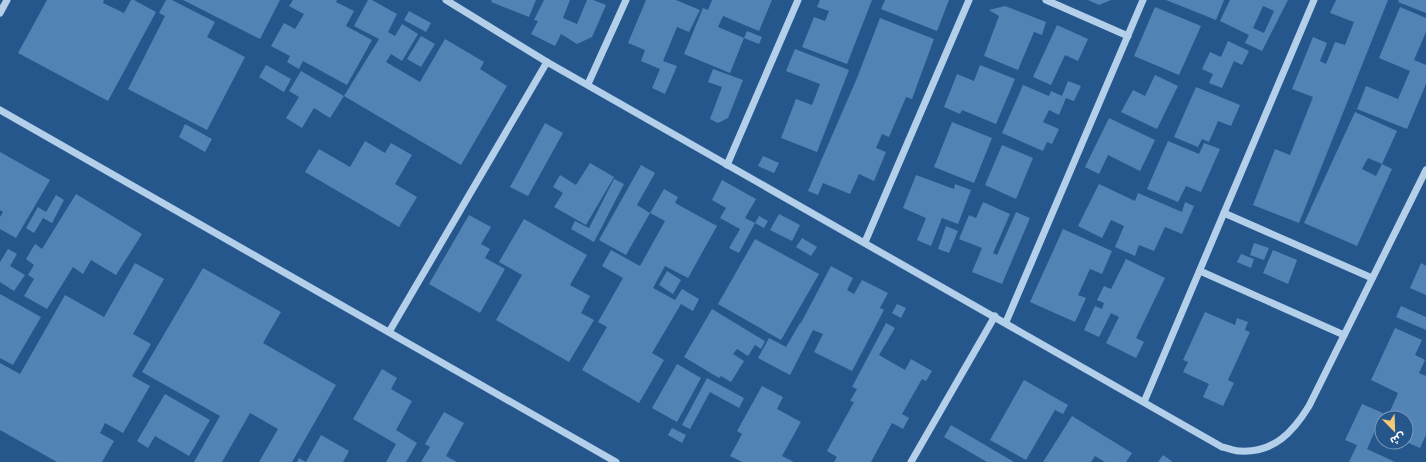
<svg xmlns="http://www.w3.org/2000/svg" width="1426" height="462" viewBox="0 0 1426 462" font-family="Ubuntu,'Noto Sans Arabic',sans-serif">
  <style>
    .building { fill: #5283b5; fill-rule: evenodd }
    .lines { fill: none; stroke-linecap: round; stroke-linejoin: round }
    .minor { stroke: #b4cfea; stroke-width: 7 }
  </style>
  <rect width="100%" height="100%" fill="#25578c"/>
  <g class="building">
    <polygon points="47,0 104,0 103,3 124,13 131,0 134,0 156,12 108,101 18,53"/>
    <polygon points="166,0 172,0 215,22 207,37 245,57 207,130 128,89 165,16 159,13"/>
    <polygon points="183,0 280,0 260,39"/>
    <polygon points="293,0 337,0 336,2 354,11 346,26 372,40 347,85 303,61 299,69 287,62 290,56 271,46 284,23 295,29 304,14 289,6"/>
    <polygon points="368,0 372,0 397,14 388,32 395,36 402,24 418,34 402,61 391,54 386,62 420,82 445,39 484,62 480,69 507,86 461,165 344,96 379,39 354,26"/>
    <polygon points="492,0 536,0 529,17 491,2"/>
    <polygon points="544,0 570,0 563,18 577,24 587,0 593,0 606,5 592,37 577,44 561,34 555,46 531,34 538,21 534,20"/>
    <polygon points="646,0 676,0 700,10 689,32 677,27 663,61 677,66 665,94 652,88 660,69 641,61 645,50 628,43"/>
    <polygon points="712,0 772,0 759,31 723,16 718,27 744,38 747,31 762,37 759,44 744,38 730,73 684,54 703,8 708,10"/>
    <polygon points="820,0 872,0 847,64 802,47 814,17 825,21 829,11 817,7"/>
    <polygon points="885,0 949,0 937,31 881,9"/>
    <polygon points="1088,0 1111,0 1099,5"/>
    <polygon points="1166,0 1224,0 1216,20"/>
    <path d="M1230 0H1288L1262 51 1245 43 1249 35 1220 21ZM1263 6 1274 11 1264 33 1253 28Z"/>
    <polygon points="1336,0 1388,0 1299,223 1253,205 1275,149 1290,155 1313,97 1292,89 1313,37 1327,43 1320,61 1326,64 1335,42 1345,45 1354,22 1330,13"/>
    <polygon points="1399,0 1426,0 1426,13 1398,2"/>
    <polygon points="1005,6 1046,22 1042,35 1034,32 1018,70 984,56 999,16 989,10"/>
    <polygon points="1155,7 1201,26 1179,75 1134,56"/>
    <polygon points="1400,7 1426,18 1426,32 1414,60 1426,65 1426,84 1407,129 1357,109 1366,86 1398,99 1410,71 1379,58"/>
    <polygon points="409,11 431,23 426,32 404,20"/>
    <polygon points="880,18 934,39 912,99 906,97 889,137 882,134 876,148 886,152 874,181 859,174 850,194 823,183 818,195 808,191 857,78"/>
    <polygon points="1057,25 1088,39 1078,61 1065,55 1051,85 1033,77"/>
    <polygon points="421,36 435,44 421,67 407,59"/>
    <polygon points="1228,41 1249,51 1242,65 1234,61 1222,88 1209,83 1213,74 1202,69 1210,52 1221,57"/>
    <polygon points="795,49 849,70 817,152 781,138 796,99 812,105 820,84 786,71"/>
    <polygon points="266,65 291,79 284,92 259,77"/>
    <polygon points="980,65 1015,79 996,124 962,110 960,114 944,107 957,74 974,81"/>
    <polygon points="713,69 743,80 728,118 718,123 710,119 722,87 708,82"/>
    <polygon points="301,71 344,96 330,118 314,108 302,128 286,118 299,97 289,91"/>
    <polygon points="1155,75 1178,86 1157,129 1121,112 1133,90 1145,96"/>
    <polygon points="1068,81 1081,86 1074,101 1066,98 1059,115 1049,110 1043,122 1059,129 1052,144 1047,142 1043,151 1002,133 1023,85 1049,96 1051,91 1062,96"/>
    <polygon points="1196,87 1240,105 1231,126 1218,121 1209,142 1202,139 1198,147 1174,137"/>
    <path d="M1355 112 1397 131 1382 164 1392 169 1357 246 1304 223ZM1368 158 1382 164 1376 176 1362 169Z"/>
    <polygon points="1109,118 1155,140 1140,171 1108,155 1099,174 1085,167"/>
    <polygon points="952,122 992,138 974,183 934,167"/>
    <polygon points="545,123 563,133 528,196 510,187"/>
    <polygon points="185,124 212,139 205,152 179,137"/>
    <polygon points="365,141 385,153 391,143 412,155 395,184 417,197 399,227 305,172 319,149 350,167"/>
    <polygon points="1168,141 1199,154 1204,143 1220,149 1201,192 1186,186 1178,202 1147,189"/>
    <polygon points="1002,145 1033,158 1016,199 985,185"/>
    <polygon points="0,152 50,180 16,238 0,229 0,217 3,212 0,210"/>
    <polygon points="763,156 779,163 774,173 758,166"/>
    <polygon points="590,163 614,177 586,225 554,207 563,193 553,187 560,175 576,185"/>
    <polygon points="641,165 655,173 637,205 650,213 626,255 599,240"/>
    <polygon points="916,175 954,189 955,184 971,190 958,224 942,218 931,246 917,240 926,218 903,208"/>
    <polygon points="614,179 624,184 594,242 571,229 575,221 589,228"/>
    <polygon points="722,180 756,199 745,218 755,223 739,253 729,248 740,229 720,218 726,208 712,200"/>
    <polygon points="1099,184 1135,201 1138,193 1182,212 1185,202 1194,206 1182,234 1165,227 1154,251 1139,245 1135,256 1115,247 1124,226 1111,220 1102,238 1078,226"/>
    <polygon points="664,189 678,197 675,203 717,226 688,278 665,266 653,288 675,300 682,289 699,299 693,311 681,304 652,353 664,360 639,403 582,370 607,327 598,322 623,278 602,266 611,250 640,266 665,221 650,213"/>
    <polygon points="76,194 142,234 116,275 91,260 83,274 73,267 47,309 24,296 34,279 28,275 34,265 26,259 35,244 42,249"/>
    <polygon points="56,195 64,200 52,223 43,218 34,233 26,228 38,207 46,212"/>
    <polygon points="983,202 1010,214 993,253 997,255 1016,212 1030,218 1002,284 972,272 982,248 959,239 969,215 976,218"/>
    <polygon points="779,214 800,225 792,241 770,230"/>
    <polygon points="469,215 491,227 481,244 490,249 485,258 505,269 480,313 429,284"/>
    <polygon points="759,216 768,221 764,228 755,223"/>
    <polygon points="524,219 587,255 570,285 590,296 581,313 594,320 569,362 496,320 522,275 499,262"/>
    <polygon points="946,226 958,231 949,253 938,249"/>
    <polygon points="1063,229 1112,251 1102,274 1090,269 1078,295 1086,298 1075,322 1030,302"/>
    <polygon points="802,238 817,247 811,256 796,247"/>
    <polygon points="755,239 819,274 781,340 718,304"/>
    <polygon points="1254,243 1269,248 1264,260 1250,255"/>
    <polygon points="8,249 17,254 10,266 25,275 14,291 0,282 0,262"/>
    <polygon points="1273,250 1297,260 1288,284 1263,273"/>
    <polygon points="1241,254 1254,259 1251,268 1237,262"/>
    <polygon points="1126,259 1165,278 1136,338 1144,342 1136,358 1106,343 1119,317 1111,313 1099,337 1084,330 1095,306 1102,309 1104,303 1097,300 1104,286 1111,289"/>
    <polygon points="135,263 164,279 133,334 151,344 132,376 150,386 123,433 105,423 100,433 114,441 102,462 57,462 0,430 0,363 20,374 65,295 104,317"/>
    <polygon points="1421,263 1426,266 1426,295 1410,288"/>
    <polygon points="831,266 853,278 847,290 854,294 862,280 888,293 880,308 884,310 852,371 814,352 823,334 813,330 790,375 758,358 769,338 786,347 800,323 801,323"/>
    <polygon points="203,268 281,312 263,343 336,385 292,462 259,462 278,429 250,413 222,462 194,462 220,416 142,372"/>
    <polygon points="667,271 681,280 673,294 659,285"/>
    <polygon points="0,294 41,317 13,365 0,358"/>
    <polygon points="897,304 906,308 901,318 892,313"/>
    <polygon points="1401,306 1426,317 1426,330 1396,317"/>
    <polygon points="712,309 765,341 761,349 755,345 748,356 737,349 733,354 744,361 731,382 721,376 719,378 684,357"/>
    <polygon points="1205,312 1235,325 1237,318 1248,322 1245,330 1250,332 1228,380 1234,383 1223,406 1203,397 1209,384 1183,372 1188,362 1183,360"/>
    <polygon points="886,323 895,328 879,355 905,370 911,359 932,371 926,381 922,379 902,414 909,418 903,429 892,423 871,462 834,462 837,457 827,451 854,402 850,401 857,389 852,387"/>
    <polygon points="1395,328 1422,340 1415,355 1425,360 1419,373 1426,376 1426,435 1420,448 1406,442 1406,418 1387,418 1398,393 1371,380"/>
    <polygon points="677,364 701,378 677,422 652,408"/>
    <polygon points="382,369 397,378 391,389 412,401 396,430 417,443 406,462 386,462 396,444 353,419"/>
    <polygon points="707,378 744,398 739,408 710,392 690,429 682,425"/>
    <polygon points="1024,380 1068,405 1063,414 1055,410 1026,460 990,440"/>
    <polygon points="762,386 783,397 777,409 801,422 782,456 794,462 742,462 730,456 742,434 737,431"/>
    <polygon points="165,394 210,420 189,456 155,436 148,448 137,441"/>
    <polygon points="1362,404 1383,413 1367,449 1395,462 1349,462 1357,445 1345,440"/>
    <polygon points="444,412 464,423 446,456 457,462 421,462 430,447 425,444"/>
    <polygon points="1072,416 1132,453 1126,462 1105,462 1095,456 1091,462 1043,462"/>
    <polygon points="951,425 1014,462 987,462 944,437"/>
    <polygon points="672,428 686,435 682,443 668,435"/>
    <polygon points="321,435 349,451 343,462 297,462 299,458 306,462"/>
    <polygon points="1163,455 1173,462 1158,462"/>
  </g>
  <g class="lines">
    <g class="minor">
      <path d="M446 0 547 62 1222 447C1228 448 1234 451 1240 451 1274 453 1293 432 1309 406L1426 170"/>
      <polyline points="1046,0 1128,36"/>
      <polyline points="0,13 7,0"/>
      <polyline points="588,84 626,0"/>
      <polyline points="0,110 616,462"/>
      <polyline points="727,165 798,0"/>
      <polyline points="1224,213 1372,278"/>
      <polyline points="865,242 969,0"/>
      <polyline points="1200,271 1344,335"/>
      <polyline points="1006,322 1143,0"/>
      <polyline points="389,332 547,62"/>
      <polyline points="1144,402 1314,0"/>
      <polyline points="911,462 995,316"/>
    </g>
  </g>
  <g transform="translate(1394 430) rotate(157)"><circle r="19" fill="#25578c" stroke="#7c9aba"/>
  <path d="M0-3L7 15L0 10L-7 15Z" fill="#f4ca79"/>
  <text y="-6" font-size="11" font-weight="bold" text-anchor="middle" fill="#ffffff">ش</text>
  </g>
</svg>
